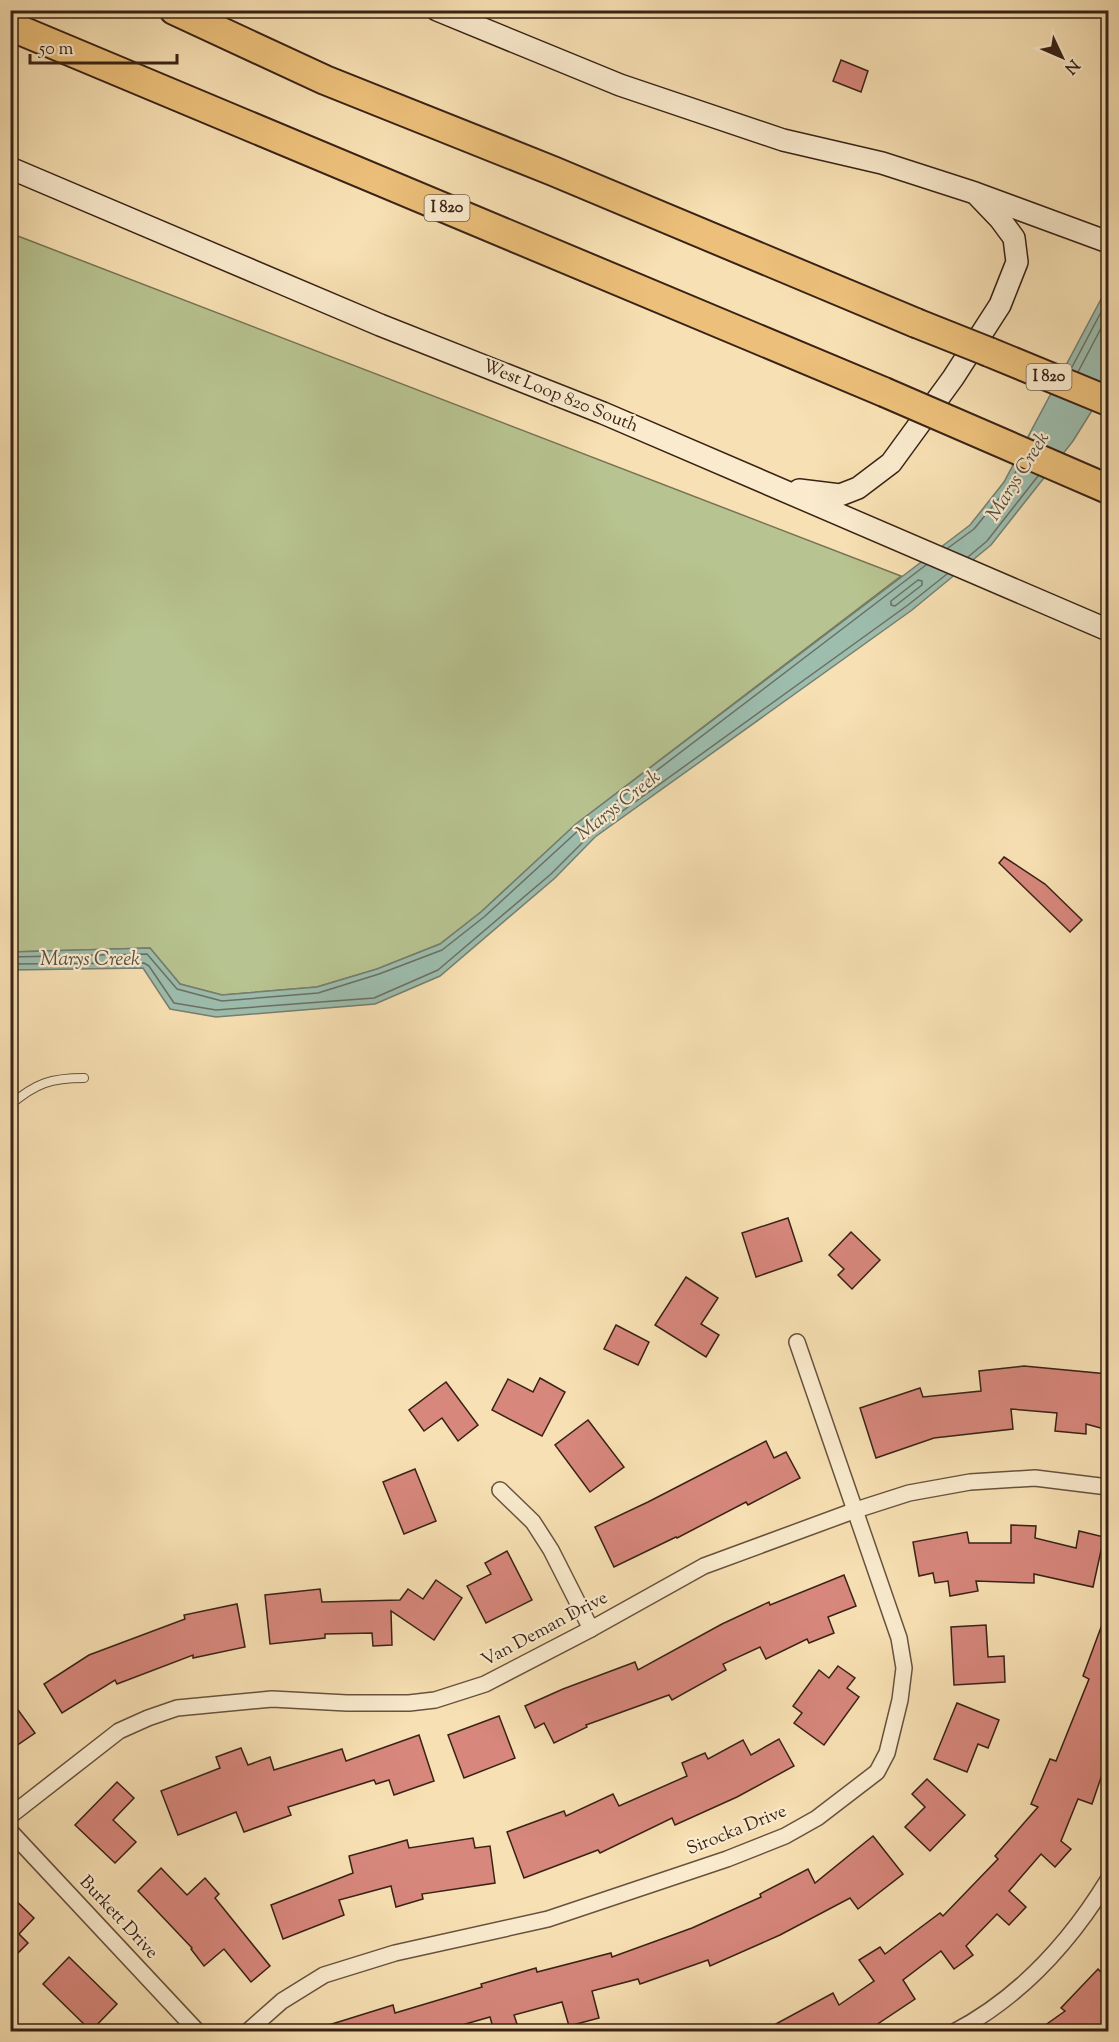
<svg xmlns="http://www.w3.org/2000/svg" width="1119" height="2042" viewBox="0 0 1119 2042" font-family="'Sorts Mill Goudy',serif">
  <style>
    .green { fill: #b7c390; stroke: #787253; stroke-width: 1.5 }
    .water { fill: #9dbdae; stroke: #757f71; stroke-width: 1.5 }
    .lines { fill: none; stroke-linecap: round; stroke-linejoin: round }
    .shore { stroke: #6b7062; stroke-width: 1.5 }
    .building { fill: #d7877c; stroke: #392216; stroke-width: 1.5 }
    .service-casing { stroke: #68523d; stroke-width: 10 }
    .minor-casing { stroke: #68523d; stroke-width: 18 }
    .secondary-casing { stroke: #392216; stroke-width: 24 }
    .motorway-casing { stroke: #392216; stroke-width: 32 }
    .service { stroke: #faebce; stroke-width: 8 }
    .minor { stroke: #faebce; stroke-width: 15 }
    .secondary { stroke: #faebce; stroke-width: 21 }
    .motorway { stroke: #ecc07a; stroke-width: 28 }
    .motorway-bridge-casing { stroke: #392216; stroke-width: 32; stroke-linecap: butt }
    .motorway-bridge { stroke: #ecc07a; stroke-width: 28 }
    .labels { text-anchor: middle; dominant-baseline: central; stroke-width: 4.5; stroke-linejoin: round; paint-order: stroke }
    .shield { fill: #faebce; stroke: #735e4d; stroke-width: 1.5 }
    .shield-label { font-size: 16px; font-weight: bold; fill: #392216 }
    .street-label { font-size: 18px; fill: #392216; stroke: #faebce }
    .water-label { font-size: 20px; font-style: italic; fill: #575044; stroke: #faebce }
  </style>
  <rect width="100%" height="100%" fill="#f7e0b3"/>
  <filter id="stains"><feTurbulence type="fractalNoise" baseFrequency=".00333" numOctaves="4"/><feColorMatrix values="0 0 0 0 .2 0 0 0 0 .09 0 0 0 0 .02 0 0 0 .5 -.17"/></filter>
  <radialGradient id="worn" r=".72"><stop offset=".6" stop-color="#630" stop-opacity="0"/><stop offset="1" stop-color="#630" stop-opacity=".3"/></radialGradient>
  <polygon class="green" points="10,233 901,576 576,824 481,912 440,944 377,969 317,987 222,995 180,984 150,948 11,952"/>
  <polygon class="water" points="1108,286 1108,385 1073,441 991,545 912,610 595,837 555,878 440,976 375,1004 216,1017 170,1009 143,968 11,970 10,952 150,948 180,984 222,995 317,987 377,969 440,944 481,912 576,824 970,525 1004,482"/>
  <g class="lines">
    <g class="shore">
      <polyline points="1071,369 1108,299"/>
      <polyline points="1078,372 1108,315"/>
      <polyline points="948,548 974,529 1009,486 1018,467"/>
      <polyline points="968,557 987,541 1038,476"/>
      <polygon points="918,580 922,581 922,585 895,606 891,605 891,601"/>
      <polyline points="10,957 147,954 177,989 222,1001 318,993 379,974 442,950 484,917 580,829 926,565"/>
      <polyline points="10,964 144,963 149,966 174,1003 216,1010 374,998 438,970 551,874 592,833 908,605 947,574"/>
    </g>
  </g>
  <g class="building">
    <polygon points="841,60 868,71 861,92 833,81"/>
    <polygon points="1004,857 1045,884 1082,920 1070,932 999,863"/>
    <polygon points="788,1218 802,1261 756,1277 742,1233"/>
    <polygon points="851,1232 880,1260 852,1289 838,1275 844,1269 829,1255"/>
    <polygon points="686,1277 718,1298 701,1324 719,1335 706,1357 655,1325"/>
    <polygon points="616,1325 649,1342 638,1365 604,1349"/>
    <polygon points="1024,1366 1108,1374 1108,1430 1086,1424 1086,1434 1055,1431 1057,1413 1011,1409 1013,1429 934,1438 876,1458 860,1408 920,1388 923,1397 981,1391 979,1371"/>
    <polygon points="540,1378 565,1392 542,1436 492,1410 508,1379 533,1392"/>
    <polygon points="446,1382 478,1425 458,1441 442,1418 424,1431 409,1410"/>
    <polygon points="588,1420 624,1467 590,1492 555,1445"/>
    <polygon points="766,1441 774,1458 786,1452 800,1478 748,1505 746,1502 677,1538 676,1537 614,1567 595,1527 648,1502"/>
    <polygon points="415,1469 436,1521 404,1534 383,1482"/>
    <polygon points="1011,1525 1036,1526 1035,1538 1076,1548 1079,1531 1104,1537 1093,1587 1034,1574 1034,1583 976,1581 978,1591 950,1596 948,1581 935,1583 933,1573 919,1576 913,1542 967,1532 969,1543 1011,1543"/>
    <polygon points="507,1551 532,1600 486,1623 467,1586 491,1574 485,1563"/>
    <polygon points="844,1575 856,1606 828,1617 834,1633 809,1643 807,1639 766,1659 760,1647 723,1664 726,1670 672,1700 669,1695 586,1725 587,1727 554,1743 544,1723 535,1728 525,1706 563,1689 635,1662 638,1670 722,1624 769,1602 770,1605"/>
    <polygon points="436,1580 462,1598 434,1640 391,1611 392,1645 373,1646 372,1633 325,1634 325,1638 270,1644 265,1595 320,1589 322,1602 400,1600 408,1589 423,1599"/>
    <polygon points="237,1604 245,1647 193,1658 193,1655 117,1684 115,1680 62,1713 44,1684 89,1655 185,1619 184,1615"/>
    <polygon points="1107,1611 1108,1612 1108,1725 1102,1742 1108,1745 1108,1757 1092,1804 1078,1799 1061,1841 1071,1849 1055,1867 1041,1854 1009,1891 1026,1907 1009,1925 997,1914 966,1946 973,1955 954,1969 941,1951 903,1980 915,1999 867,2031 763,2031 833,1993 839,2005 874,1981 859,1960 880,1947 885,1954 940,1913 943,1916 998,1859 995,1856 1038,1807 1031,1804 1050,1759 1056,1761 1089,1679 1083,1676"/>
    <polygon points="986,1625 988,1657 1004,1656 1005,1682 954,1685 951,1627"/>
    <polygon points="838,1666 855,1678 847,1688 859,1697 824,1745 794,1723 802,1713 793,1706 819,1670 829,1678"/>
    <polygon points="10,1699 35,1733 10,1750"/>
    <polygon points="957,1703 999,1720 988,1748 978,1744 967,1772 934,1759"/>
    <polygon points="499,1716 515,1758 464,1778 448,1735"/>
    <polygon points="419,1735 434,1781 394,1795 389,1780 376,1784 374,1780 288,1807 291,1815 244,1832 236,1812 178,1835 161,1791 220,1768 216,1757 241,1748 248,1765 270,1757 274,1770 342,1749 346,1761"/>
    <polygon points="779,1739 794,1766 737,1797 675,1825 672,1818 600,1853 598,1850 524,1878 507,1832 564,1811 566,1816 613,1794 619,1806 687,1776 682,1763 705,1753 708,1759 743,1740 751,1755"/>
    <polygon points="927,1779 965,1815 930,1851 905,1827 925,1807 912,1794"/>
    <polygon points="117,1782 134,1798 113,1820 136,1842 115,1863 75,1825"/>
    <polygon points="873,1836 903,1874 858,1909 850,1898 780,1935 710,1966 708,1960 640,1984 638,1979 592,1991 599,2018 569,2026 562,2002 514,2015 518,2027 501,2031 494,2031 490,2017 441,2031 320,2031 319,2028 393,2005 395,2013 482,1987 481,1984 536,1968 537,1972 611,1953 612,1957 692,1928 761,1897 760,1894 808,1869 815,1883"/>
    <polygon points="473,1838 475,1848 490,1846 495,1883 422,1894 423,1899 396,1907 391,1886 339,1900 344,1915 283,1939 271,1905 353,1873 349,1856 407,1840 409,1848"/>
    <polygon points="161,1868 187,1895 205,1878 219,1894 215,1898 270,1966 251,1982 224,1949 204,1966 191,1949 192,1948 138,1891"/>
    <polygon points="10,1895 34,1918 19,1934 28,1943 10,1961"/>
    <polygon points="69,1957 117,2004 91,2031 43,1984"/>
    <polygon points="1098,1969 1108,1979 1108,2031 1037,2031 1065,2011 1061,2008"/>
  </g>
  <g class="lines">
    <defs>
      <path id="service" d="M10 1105C36 1083 51 1078 84 1078"/>
      <g id="minor">
        <polyline points="500,1490 533,1522 551,1550 591,1629"/>
        <polyline points="10,1816 119,1731 148,1718 177,1708 272,1699 347,1703 409,1703 435,1700 485,1684 591,1629 704,1566 856,1510 909,1493 970,1482 1035,1478 1108,1487"/>
        <polyline points="10,1831 198,2032"/>
        <polyline points="247,2032 282,2001 324,1975 395,1953 548,1919 727,1859 785,1836 817,1818 877,1772 887,1753 900,1700 904,1668 899,1638 797,1342"/>
        <path d="M954 2032C1019 1998 1070 1942 1108 1880"/>
      </g>
      <g id="secondary">
        <polyline points="437,10 620,85 783,140 882,163 975,193 1108,242"/>
        <polyline points="10,168 380,325 603,413 1108,630"/>
        <polyline points="799,490 840,495 858,488 891,463 953,378 1000,305 1017,262 1014,238 1000,219 978,196"/>
      </g>
      <g id="motorway">
        <polyline points="174,10 325,80 553,171 916,323"/>
        <polyline points="10,26 884,392"/>
        <polyline points="989,352 1108,401"/>
      </g>
    </defs>
    <use href="#service" class="service-casing"/>
    <use href="#minor" class="minor-casing"/>
    <use href="#secondary" class="secondary-casing"/>
    <use href="#motorway" class="motorway-casing"/>
    <use href="#service" class="service"/>
    <use href="#minor" class="minor"/>
    <use href="#secondary" class="secondary"/>
    <use href="#motorway" class="motorway"/>
    <defs>
      <g id="motorway-bridge">
        <polyline points="916,323 989,352"/>
        <polyline points="884,392 1108,489"/>
      </g>
    </defs>
    <use href="#motorway-bridge" class="motorway-bridge-casing"/>
    <use href="#motorway-bridge" class="motorway-bridge"/>
  </g>
  <g class="labels">
    <g class="shield">
      <rect x="424.5" y="195" width="45" height="26" rx="4.5"/>
      <rect x="1026.5" y="364" width="45" height="26" rx="4.5"/>
    </g>
    <g class="shield-label">
      <text x="447" y="208">I 820</text>
      <text x="1049" y="377">I 820</text>
    </g>
    <g class="street-label">
      <text transform="translate(560 397) rotate(22)">West Loop 820 South</text>
      <text transform="translate(545 1630) rotate(-28)">Van Deman Drive</text>
      <text transform="translate(737 1831) rotate(-22)">Sirocka Drive</text>
      <text transform="translate(118 1918) rotate(47)">Burkett Drive</text>
    </g>
    <g class="water-label">
      <text transform="translate(1019 477) rotate(-58)">Marys Creek</text>
      <text transform="translate(619 806) rotate(-38)">Marys Creek</text>
      <text x="90" y="960">Marys Creek</text>
    </g>
  </g>
  <rect width="1119" height="2042" fill="none" stroke="#f7e0b3" stroke-width="36"/>
  <rect x="12" y="12" width="1095" height="2018" fill="none" stroke="#392216" stroke-width="3"/>
  <rect x="18" y="18" width="1083" height="2006" fill="none" stroke="#392216" stroke-width="1.5"/>
  <g transform="translate(1062 57) rotate(134)" stroke="#faebce" stroke-width="4.5" paint-order="stroke">
  <path d="M0-4.5L10 22L0 15L-10 22Z" fill="#392216"/>
  <text y="-9" font-size="16" font-weight="bold" text-anchor="middle" fill="#392216">N</text>
  </g>
  <path d="M30 54v9h147v-9" fill="none" stroke="#392216" stroke-width="3"/>
  <text x="39" y="54" font-size="18" fill="#392216" stroke="#faebce" stroke-width="4.5" paint-order="stroke">50 m</text>
  <rect width="100%" height="100%" filter="url(#stains)"/>
  <rect width="100%" height="100%" fill="url(#worn)"/>
</svg>
